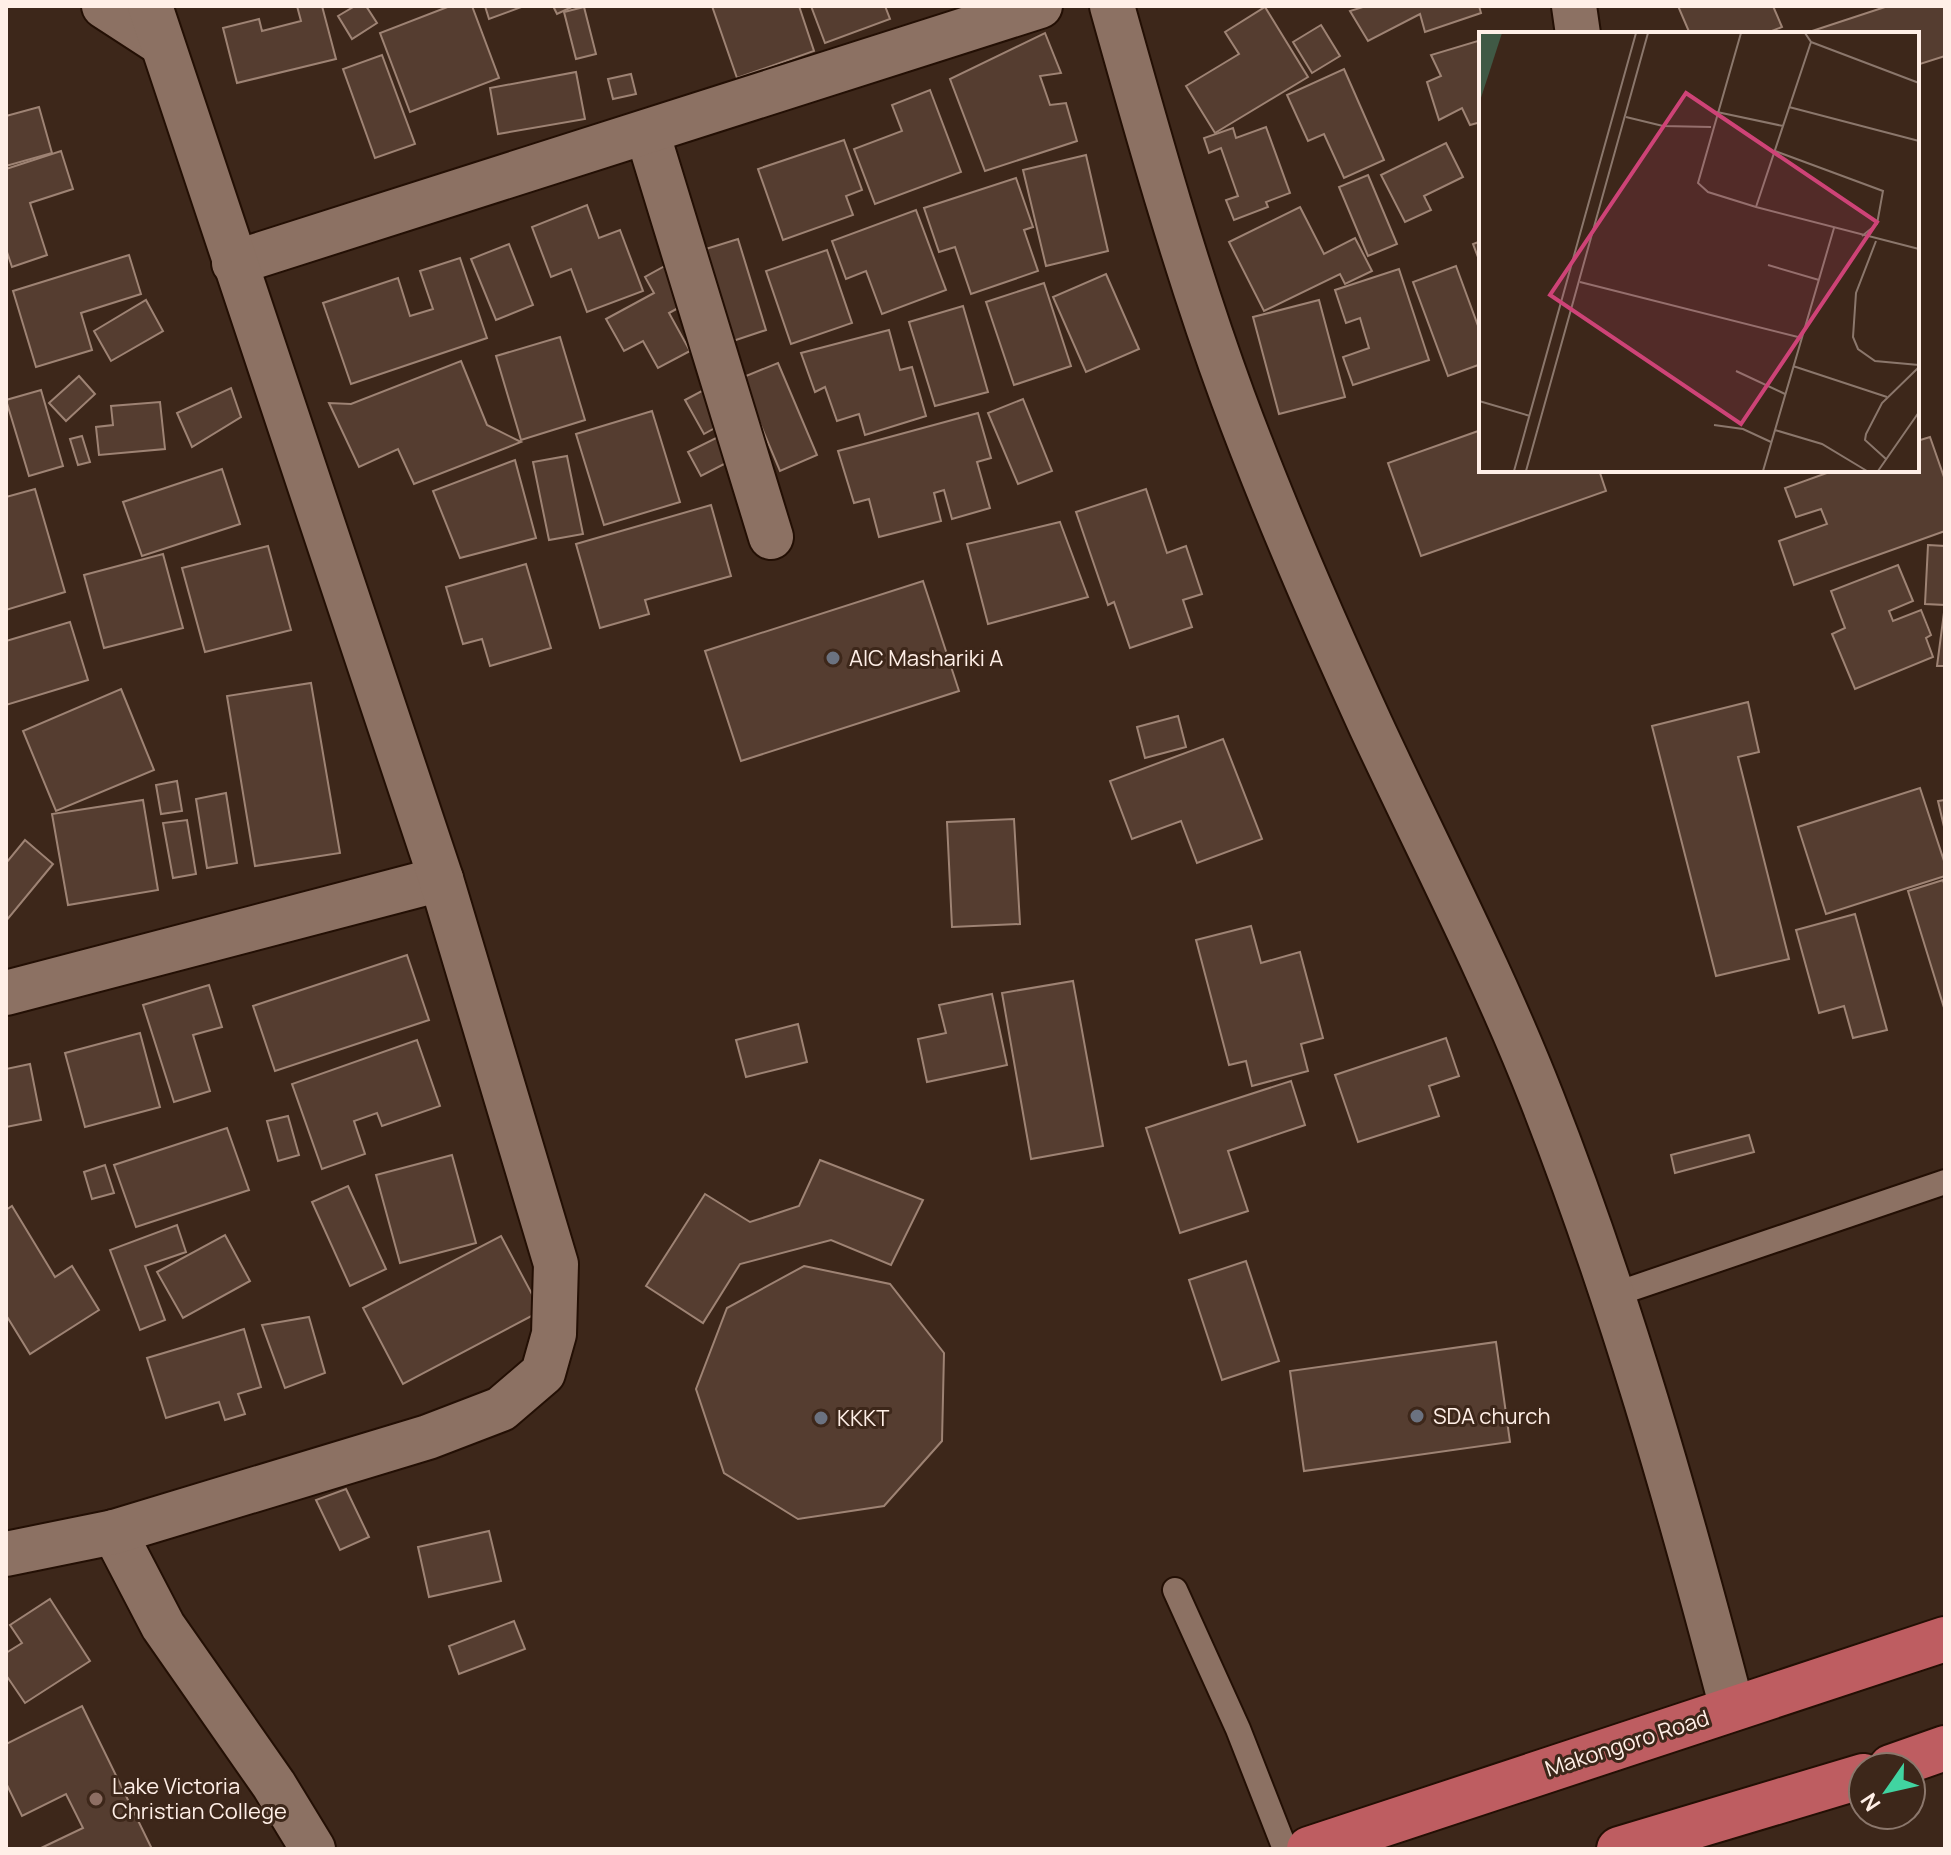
<svg xmlns="http://www.w3.org/2000/svg" width="1951" height="1855" viewBox="0 0 1951 1855" font-family="Manrope,sans-serif">
  <style>
    .building { fill: #553d30; stroke: #9e8374; stroke-width: 2 }
    .lines { fill: none; stroke-linecap: round; stroke-linejoin: round }
    .service-casing { stroke: #230f04; stroke-width: 28 }
    .minor-casing { stroke: #230f04; stroke-width: 48 }
    .primary-casing { stroke: #230f04; stroke-width: 48 }
    .service { stroke: #8c7163; stroke-width: 24 }
    .minor { stroke: #8c7163; stroke-width: 44 }
    .primary { stroke: #be5d61; stroke-width: 44 }
    .worship-dot { fill: #6b7280; stroke: #3d271a; stroke-width: 3 }
    .education-dot { fill: #8d6e63; stroke: #3d271a; stroke-width: 3 }
    .labels { text-anchor: middle; dominant-baseline: central; stroke-width: 6; stroke-linejoin: round; paint-order: stroke }
    .poi-label { font-size: 22px; fill: #ffefe7; stroke: #3d271a; text-anchor: start }
    .street-label { font-size: 22px; fill: #ffefe7; stroke: #3d271a }
    .inset-road { fill: none; stroke: #8b776c; stroke-width: 2 }
    .view { fill: #ce4377; fill-opacity: 0.15; stroke: #ce4377; stroke-width: 4 }
    .inset-edge { fill: none; stroke: #ffefe7; stroke-width: 4 }
  </style>
  <rect width="100%" height="100%" fill="#3d271a"/>
  <g class="building">
    <polygon points="297,6 322,6 336,59 237,83 223,28 259,19 262,31 301,21"/>
    <polygon points="355,6 366,6 377,23 352,39 338,16"/>
    <polygon points="450,6 472,6 499,78 410,112 380,33"/>
    <polygon points="485,6 524,6 489,19"/>
    <polygon points="553,6 574,6 557,14"/>
    <polygon points="712,6 799,6 814,51 737,78"/>
    <polygon points="811,6 885,6 890,19 825,43"/>
    <polygon points="1366,6 1479,6 1481,13 1425,32 1420,14 1368,41 1350,11"/>
    <polygon points="1678,6 1773,6 1782,27 1764,34 1690,34"/>
    <polygon points="1888,6 1945,6 1945,56 1917,65 1917,34 1803,34"/>
    <polygon points="584,7 596,54 576,59 564,12"/>
    <polygon points="1265,7 1308,77 1215,133 1186,86 1239,54 1225,32"/>
    <polygon points="1321,25 1340,56 1312,73 1293,42"/>
    <polygon points="1045,33 1061,73 1040,76 1050,105 1066,103 1077,141 985,171 950,79"/>
    <polygon points="1481,40 1481,122 1470,125 1462,108 1439,120 1427,82 1441,76 1431,55"/>
    <polygon points="382,55 415,144 375,158 343,69"/>
    <polygon points="1344,69 1384,160 1344,178 1324,134 1308,141 1287,95"/>
    <polygon points="576,72 585,119 498,134 490,88"/>
    <polygon points="631,74 636,94 613,99 608,79"/>
    <polygon points="930,90 961,172 875,204 854,149 902,131 892,105"/>
    <polygon points="39,107 52,153 6,166 6,116"/>
    <polygon points="1266,127 1290,193 1266,202 1268,207 1234,220 1226,200 1238,196 1221,148 1209,153 1204,138 1233,128 1236,138"/>
    <polygon points="844,140 862,190 846,196 853,215 783,240 758,169"/>
    <polygon points="1446,143 1463,177 1424,196 1431,210 1405,222 1381,175"/>
    <polygon points="61,151 73,189 30,203 47,255 12,267 6,249 6,169"/>
    <polygon points="1086,155 1108,251 1046,266 1023,170"/>
    <polygon points="1368,175 1397,244 1368,256 1339,187"/>
    <polygon points="1016,178 1033,227 1024,230 1038,271 971,294 955,247 939,252 924,208"/>
    <polygon points="587,205 599,238 620,230 643,291 587,312 571,269 551,277 532,227"/>
    <polygon points="1300,207 1324,254 1355,238 1372,271 1345,284 1340,274 1264,311 1229,242"/>
    <polygon points="916,210 946,290 882,314 866,271 846,279 832,241"/>
    <polygon points="738,239 766,330 721,345 693,253"/>
    <polygon points="1481,241 1481,265 1473,244"/>
    <polygon points="509,244 533,305 496,320 471,259"/>
    <polygon points="827,250 852,323 791,344 766,271"/>
    <polygon points="129,255 141,294 81,313 92,350 36,367 13,291"/>
    <polygon points="460,258 487,338 351,384 323,303 398,278 410,316 433,309 420,271"/>
    <polygon points="672,262 693,300 669,313 690,351 658,368 643,341 624,351 606,319 654,293 645,277"/>
    <polygon points="1456,266 1481,334 1481,364 1448,376 1413,282"/>
    <polygon points="1399,269 1429,360 1353,385 1343,357 1369,348 1360,318 1346,323 1335,290"/>
    <polygon points="1106,274 1139,349 1086,372 1053,297"/>
    <polygon points="1044,283 1071,366 1014,385 986,302"/>
    <polygon points="146,300 163,331 111,361 94,331"/>
    <polygon points="1319,300 1345,397 1279,414 1253,317"/>
    <polygon points="963,306 988,392 935,406 909,322"/>
    <polygon points="889,330 900,370 912,367 926,416 865,435 859,414 837,421 825,387 815,392 801,353"/>
    <polygon points="560,337 585,420 521,440 496,356"/>
    <polygon points="461,361 487,425 521,442 414,484 398,449 359,467 329,403 351,404"/>
    <polygon points="778,363 817,455 780,471 741,378"/>
    <polygon points="79,376 95,394 66,421 49,403"/>
    <polygon points="713,385 731,419 704,434 685,400"/>
    <polygon points="231,388 241,417 192,447 177,413"/>
    <polygon points="41,390 63,466 29,476 6,400"/>
    <polygon points="1023,399 1052,471 1018,484 988,413"/>
    <polygon points="160,402 165,449 99,455 96,427 113,425 111,406"/>
    <polygon points="652,411 680,502 604,525 576,434"/>
    <polygon points="978,413 991,458 977,462 990,508 952,519 944,490 934,493 941,521 879,537 869,499 854,503 838,451"/>
    <polygon points="1481,430 1481,470 1599,470 1606,491 1421,556 1388,463"/>
    <polygon points="82,436 90,462 78,465 70,439"/>
    <polygon points="718,437 730,461 701,476 688,452"/>
    <polygon points="1930,437 1945,480 1945,531 1794,585 1779,541 1827,524 1821,509 1796,517 1785,488 1835,470 1917,470 1917,441"/>
    <polygon points="567,456 583,534 549,540 533,462"/>
    <polygon points="515,460 536,538 460,558 433,491"/>
    <polygon points="222,469 240,524 142,556 123,502"/>
    <polygon points="35,489 65,592 6,610 6,497"/>
    <polygon points="1146,489 1167,553 1186,546 1202,594 1183,600 1192,627 1130,648 1114,602 1108,605 1076,512"/>
    <polygon points="711,505 731,576 645,600 649,614 600,628 576,544"/>
    <polygon points="1060,522 1088,597 988,624 967,544"/>
    <polygon points="1928,545 1945,546 1945,666 1937,666 1945,605 1925,604"/>
    <polygon points="268,546 291,630 205,652 182,568"/>
    <polygon points="163,554 183,628 104,648 84,575"/>
    <polygon points="526,564 551,648 490,666 482,639 463,644 446,587"/>
    <polygon points="1898,565 1913,601 1889,611 1893,621 1921,610 1931,635 1926,638 1933,657 1855,689 1832,634 1845,628 1831,591"/>
    <polygon points="923,581 959,691 741,761 705,651"/>
    <polygon points="70,622 88,680 6,705 6,641"/>
    <polygon points="311,683 340,853 255,866 227,696"/>
    <polygon points="121,689 154,770 56,811 23,731"/>
    <polygon points="1748,702 1759,752 1738,757 1789,959 1716,976 1652,726"/>
    <polygon points="1178,716 1186,747 1145,758 1137,727"/>
    <polygon points="1223,739 1262,839 1197,863 1181,821 1132,839 1110,781"/>
    <polygon points="177,781 182,811 161,814 156,785"/>
    <polygon points="1920,788 1945,864 1945,876 1826,914 1798,827"/>
    <polygon points="226,793 237,863 207,868 196,799"/>
    <polygon points="143,800 158,890 68,905 52,814"/>
    <polygon points="1945,800 1945,831 1938,801"/>
    <polygon points="1014,819 1020,924 952,927 947,822"/>
    <polygon points="187,820 196,874 173,878 163,823"/>
    <polygon points="25,840 53,864 6,921 6,863"/>
    <polygon points="1943,880 1945,887 1945,1011 1908,891"/>
    <polygon points="1855,914 1887,1030 1853,1038 1844,1006 1819,1013 1796,930"/>
    <polygon points="1251,926 1261,963 1300,952 1323,1038 1301,1044 1308,1071 1252,1086 1246,1061 1229,1065 1196,940"/>
    <polygon points="407,955 429,1020 275,1071 253,1006"/>
    <polygon points="1073,981 1103,1146 1031,1159 1002,993"/>
    <polygon points="209,985 222,1027 193,1035 210,1091 174,1102 143,1005"/>
    <polygon points="992,994 1007,1065 927,1082 918,1039 946,1033 939,1005"/>
    <polygon points="798,1024 807,1062 746,1077 736,1040"/>
    <polygon points="140,1033 160,1107 85,1127 65,1053"/>
    <polygon points="1446,1038 1459,1076 1429,1086 1439,1116 1358,1142 1335,1075"/>
    <polygon points="417,1040 440,1106 382,1126 377,1113 354,1121 365,1154 322,1169 292,1084"/>
    <polygon points="30,1064 41,1120 6,1127 6,1069"/>
    <polygon points="1291,1081 1305,1125 1228,1151 1248,1211 1180,1233 1146,1128"/>
    <polygon points="288,1116 299,1155 278,1161 267,1121"/>
    <polygon points="227,1128 249,1190 136,1227 114,1165"/>
    <polygon points="1749,1135 1754,1152 1675,1173 1671,1155"/>
    <polygon points="452,1155 476,1243 400,1263 376,1175"/>
    <polygon points="820,1160 923,1200 891,1265 831,1240 740,1264 703,1323 646,1286 705,1194 750,1222 799,1206"/>
    <polygon points="105,1165 114,1193 92,1199 84,1172"/>
    <polygon points="348,1186 386,1269 350,1286 312,1202"/>
    <polygon points="12,1206 55,1277 72,1266 99,1310 30,1354 6,1315 6,1210"/>
    <polygon points="177,1225 186,1252 145,1266 165,1320 140,1330 110,1250"/>
    <polygon points="225,1235 250,1281 183,1318 157,1272"/>
    <polygon points="501,1236 541,1311 403,1384 363,1308"/>
    <polygon points="1246,1261 1279,1361 1222,1380 1189,1280"/>
    <polygon points="804,1266 890,1284 944,1353 942,1441 884,1506 798,1519 724,1473 696,1389 727,1308"/>
    <polygon points="309,1317 325,1373 285,1388 262,1325"/>
    <polygon points="244,1329 261,1387 238,1394 245,1414 225,1420 219,1402 166,1418 147,1358"/>
    <polygon points="1496,1342 1510,1442 1304,1471 1290,1371"/>
    <polygon points="346,1489 369,1537 340,1550 316,1500"/>
    <polygon points="489,1531 501,1581 429,1597 418,1547"/>
    <polygon points="50,1599 90,1661 25,1703 6,1675 6,1653 22,1643 10,1625"/>
    <polygon points="514,1621 525,1649 459,1674 449,1646"/>
    <polygon points="82,1706 152,1849 39,1849 83,1828 66,1794 22,1816 6,1783 6,1744"/>
  </g>
  <g class="lines">
    <defs>
      <g id="service">
        <polyline points="1613,1295 1945,1182"/>
        <polyline points="1175,1590 1238,1729 1285,1849"/>
      </g>
      <g id="minor">
        <polyline points="104,6 161,43"/>
        <path d="M1112 6C1149 138 1186 270 1233 398 1274 509 1322 619 1371 726 1429 851 1492 971 1542 1099 1620 1298 1678 1502 1732 1708"/>
        <polyline points="1574,6 1578,34"/>
        <polyline points="647,132 771,537"/>
        <polyline points="234,263 1040,6"/>
        <polyline points="6,993 441,879"/>
        <polyline points="114,1532 163,1626 274,1785 313,1849"/>
        <polyline points="6,1554 114,1532 428,1437 501,1409 543,1373 554,1334 556,1264 441,879 150,6"/>
      </g>
      <g id="primary">
        <polyline points="1891,1767 1945,1748"/>
        <polyline points="1309,1849 1945,1639"/>
        <polyline points="1619,1849 1863,1776"/>
      </g>
    </defs>
    <use href="#service" class="service-casing"/>
    <use href="#minor" class="minor-casing"/>
    <use href="#primary" class="primary-casing"/>
    <use href="#service" class="service"/>
    <use href="#minor" class="minor"/>
    <use href="#primary" class="primary"/>
  </g>
  <g class="worship-dot">
    <circle cx="833" cy="658" r="8"/>
    <circle cx="1417" cy="1416" r="8"/>
    <circle cx="821" cy="1418" r="8"/>
  </g>
  <circle class="education-dot" cx="96" cy="1799" r="8"/>
  <g class="labels">
    <g class="poi-label">
      <text x="849" y="658">AIC Mashariki A</text>
      <text x="1433" y="1416">SDA church</text>
      <text x="837" y="1418">KKKT</text>
      <text x="112" y="1786">Lake Victoria<tspan x="112" dy="25">Christian College</tspan></text>
    </g>
    <g class="street-label">
      <text transform="translate(1627 1743) rotate(-18)">Makongoro Road</text>
    </g>
  </g>
  <g transform="translate(1479 32)">
    <rect width="440" height="440" fill="#3d271a"/>
    <path d="M0 1H23L0 72Z" fill="#405945"/>
    <path class="inset-road" d="M262 1 219 151 229 160 277 175 440 217M332 10 440 51M310 75 440 109M238 80 304 94M147 85 184 94 232 95M296 119 404 159 398 192 383 204M277 175 332 10 326 1M397 209 377 261 374 305 379 317 396 329 440 333M289 233 340 248M101 250 323 306M314 334 408 365M257 339 306 362M0 369 51 384M235 393 264 397 292 410M296 398 343 412 388 439M407 427 386 408 387 402 403 371 440 335M35 439 157 1M47 439 169 1M284 439 355 196M399 439 440 380"/>
    <path class="view" d="M207 61 398 190 262 392 71 263Z"/>
    <rect width="440" height="440" class="inset-edge"/>
  </g>
  <rect width="1951" height="1855" fill="none" stroke="#ffefe7" stroke-width="16"/>
  <g transform="translate(1887 1791) rotate(236)"><circle r="38" fill="#3d271a" stroke="#8b776c" stroke-width="2"/>
  <path d="M0-6L14 30L0 20L-14 30Z" fill="#41d4a1"/>
  <text y="-12" font-size="22" font-weight="bold" text-anchor="middle" fill="#ffefe7">N</text>
  </g>
</svg>
